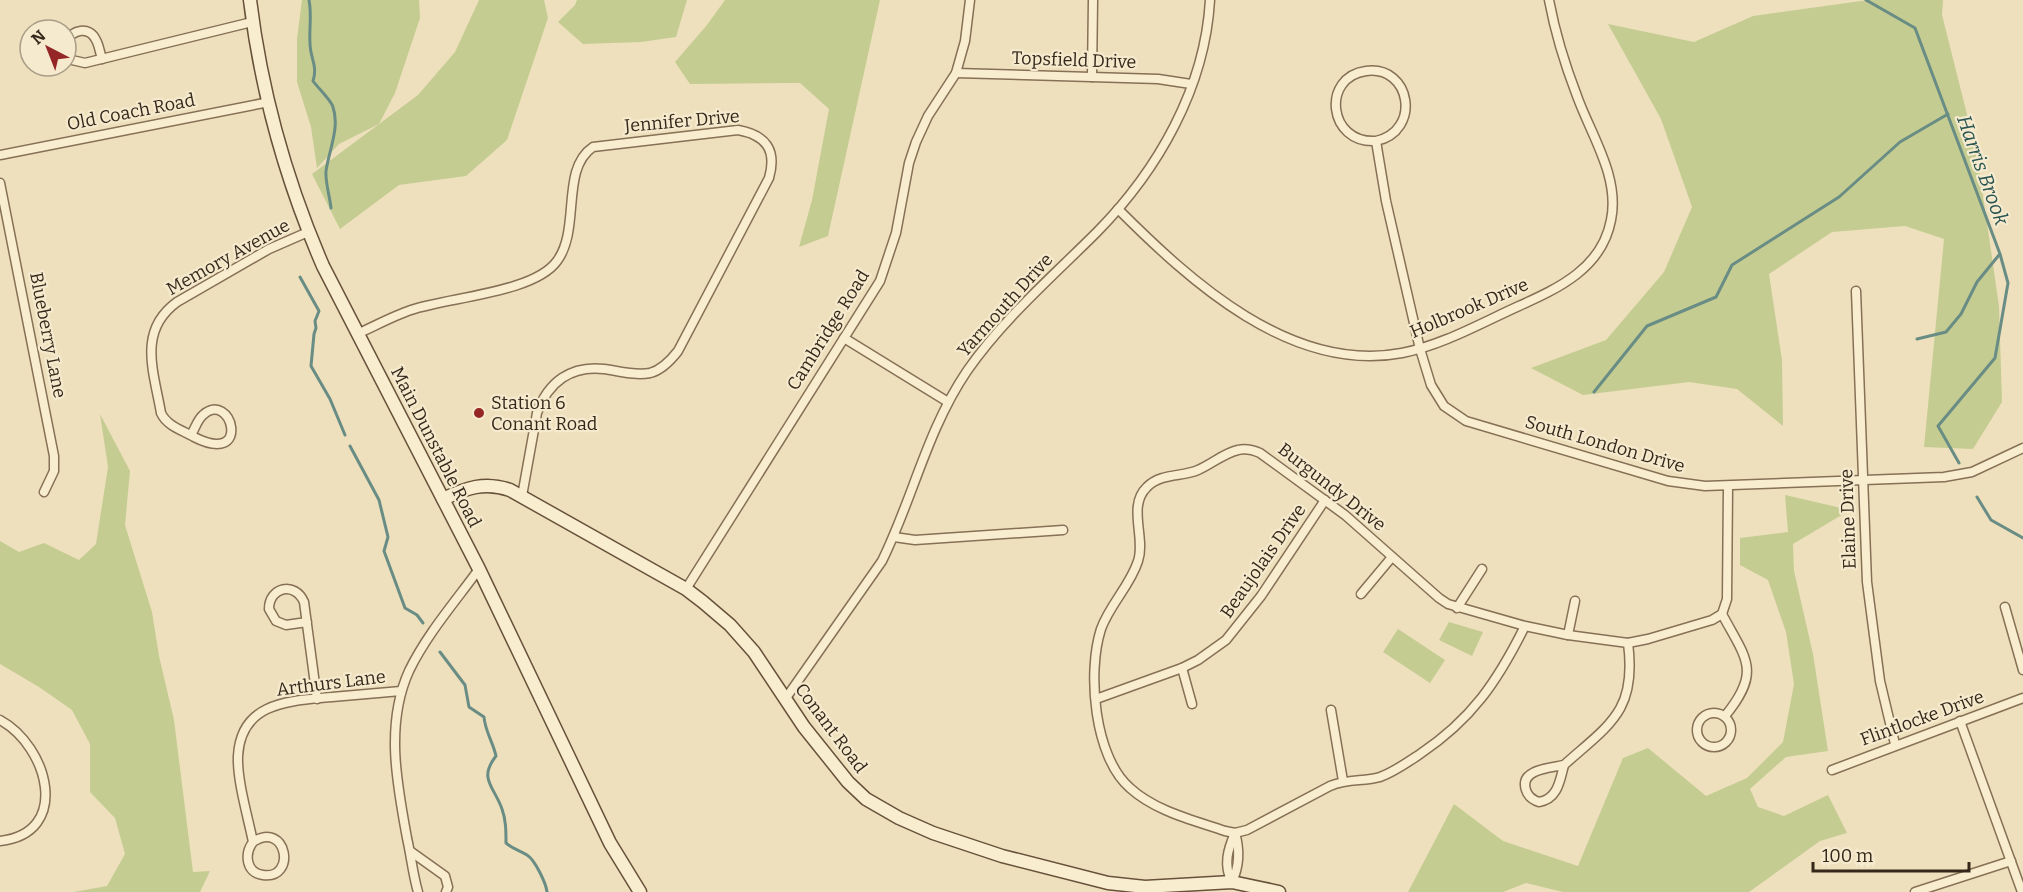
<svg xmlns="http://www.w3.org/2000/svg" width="2023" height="892" viewBox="0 0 2023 892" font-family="Bitter,serif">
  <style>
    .green { fill: #c4cc92 }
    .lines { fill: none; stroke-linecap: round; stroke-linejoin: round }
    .stream { stroke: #698d84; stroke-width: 3 }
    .street-casing { stroke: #867056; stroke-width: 11 }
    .secondary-casing { stroke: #67513a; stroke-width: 15 }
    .street { stroke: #f9edd0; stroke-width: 8 }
    .secondary { stroke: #f9edd0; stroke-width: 12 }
    .poi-dot { fill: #952626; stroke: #f5eacd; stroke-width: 2 }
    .labels { text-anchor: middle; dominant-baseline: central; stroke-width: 4.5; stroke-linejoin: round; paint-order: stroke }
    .street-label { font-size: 18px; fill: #35281b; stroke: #f5eacd }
    .poi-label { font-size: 18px; fill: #35281b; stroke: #f5eacd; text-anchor: start }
    .water-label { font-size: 20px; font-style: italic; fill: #2a5553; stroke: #f5eacd }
  </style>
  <rect width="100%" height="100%" fill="#eee0bd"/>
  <g class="green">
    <polygon points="302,0 419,0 420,18 395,93 379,124 339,144 317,168 311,127 297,82 297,39"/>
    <polygon points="479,0 544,0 548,18 507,140 466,176 399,185 340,229 312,174 418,95 455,52"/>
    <polygon points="577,0 687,0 676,37 641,42 583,44 558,22 575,5"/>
    <polygon points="725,0 880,0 828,236 799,247 812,200 829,109 800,83 690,84 675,62 707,25"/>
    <polygon points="1868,0 1943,0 1942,15 1977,154 1999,306 2002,402 1973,449 1924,447 1944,239 1905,226 1832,232 1769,274 1782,360 1783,426 1737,389 1689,382 1583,395 1531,368 1606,340 1664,272 1692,207 1661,119 1608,24 1694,42 1753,16"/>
    <polygon points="100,414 130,471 125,525 152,612 159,656 174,720 193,872 210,871 200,892 74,892 107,886 125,854 115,818 90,792 90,744 72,710 39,687 0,664 0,541 19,552 44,543 79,560 96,544 108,467"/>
    <polygon points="1785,495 1850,510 1793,544 1794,571 1813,654 1828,751 1786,757 1750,789 1758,807 1784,816 1828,795 1847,833 1820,841 1749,892 1563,892 1526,883 1503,892 1408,892 1454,804 1503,841 1578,866 1623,758 1648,748 1706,796 1747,778 1783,742 1794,684 1786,632 1768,580 1740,565 1740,538 1788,532"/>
    <polygon points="1449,622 1483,632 1472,656 1439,640"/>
    <polygon points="1398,629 1445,660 1430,683 1383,652"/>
  </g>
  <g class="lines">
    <g class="stream">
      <path d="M309 0C312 15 309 28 310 43 310 58 318 66 313 81 318 88 331 100 333 107 340 128 329 150 326 171 325 182 330 197 331 208"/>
      <polyline points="1866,0 1915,28 2000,254 2008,283 1995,358 1938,426 1959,463"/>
      <polyline points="300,277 319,311 315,321 316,328 314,334 311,366 330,399 345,435"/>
      <polyline points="1917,339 1946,332 1961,314 1977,282 1999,255"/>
      <polyline points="1594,392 1647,326 1716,297 1732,265 1839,197 1900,142 1948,114"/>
      <polyline points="350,446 379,500 388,537 384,551 405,608 417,615 423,623"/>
      <polyline points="1977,497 1991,520 2023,538"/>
      <path d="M440 652 465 685 469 707 484 717C485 731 493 742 496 756 478 779 494 786 502 809 506 820 506 831 506 843 513 849 519 850 527 855 535 860 546 883 547 892"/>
    </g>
    <defs>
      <g id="street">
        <path d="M66 42C72 30 89 25 96 40 99 45 100 53 102 59"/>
        <polyline points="66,51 72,60 85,63 252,22"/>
        <polyline points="956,73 1158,79 1191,84"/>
        <polyline points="1092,77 1093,0"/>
        <path d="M1376 141C1422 131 1411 65 1366 71 1321 77 1328 144 1376 141L1386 201 1420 349 1431 385 1444 406 1466 421 1668 481 1705 486 1944 477 1972 472 2023 448"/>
        <polyline points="0,155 269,102"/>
        <polyline points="0,183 54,456 54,471 44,492"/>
        <path d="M1118 209C1190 281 1291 374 1402 353 1443 345 1481 323 1519 306 1559 288 1602 268 1611 220 1620 177 1591 135 1577 96 1565 65 1555 32 1549 0"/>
        <polyline points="1856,291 1867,582 1880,681 1895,744"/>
        <path d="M357 334C375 326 393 316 411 310 449 297 534 293 557 261 581 229 560 169 593 147L738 130C766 135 777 150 769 178L678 351C671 360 662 370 650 373 635 376 619 371 604 369 571 365 548 382 537 413L522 496"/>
        <polyline points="844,338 948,402"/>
        <path d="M191 435C195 429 197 420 203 415 231 389 253 467 194 437 182 430 167 426 161 413 154 372 137 331 177 302L269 249 308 232"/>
        <polyline points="894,537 915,540 1063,530"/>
        <polyline points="686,589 880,281 896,233 909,163 916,142 928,116 956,73 965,41 970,0"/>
        <polyline points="1361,594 1392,557"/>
        <polyline points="2005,607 2023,670"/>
        <polyline points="1457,608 1482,569"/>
        <path d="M1722 614C1746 659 1762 671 1725 716"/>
        <path d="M307 622 286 625 276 621 269 609C269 587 295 581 304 602L317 699"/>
        <path d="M1525 626C1497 682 1472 719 1420 754 1408 762 1394 772 1380 777 1363 782 1349 778 1330 786L1247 830 1235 833 1225 831C1193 820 1155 811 1130 788 1094 757 1087 672 1101 629 1110 604 1130 586 1138 561 1146 538 1127 506 1147 487 1161 473 1182 477 1198 470 1212 464 1224 453 1238 450 1246 448 1253 450 1260 453L1345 515 1439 598 1448 604 1525 626 1568 635 1628 643 1648 639 1712 620 1722 614 1727 599 1728 487"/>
        <polyline points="1568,635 1575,601"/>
        <polyline points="1182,668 1192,704"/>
        <path d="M786 698 882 561C913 498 927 430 967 371 1003 319 1053 276 1097 232 1158 170 1205 88 1210 0"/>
        <polyline points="1096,699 1182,668 1198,660 1226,640 1261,596 1325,500"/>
        <polyline points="1331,710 1343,781"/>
        <circle cx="1714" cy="730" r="17"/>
        <path d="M0 720C48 746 72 833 0 841"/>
        <polyline points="1960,721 2022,892"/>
        <path d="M1564 765C1610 724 1637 711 1628 643"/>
        <path d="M1564 765C1560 780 1558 799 1539 802 1533 800 1528 797 1526 790 1519 769 1551 768 1564 765Z"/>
        <polyline points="1832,770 2023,698"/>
        <path d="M253 842C287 820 297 880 263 875 246 873 244 854 253 842 248 817 237 781 238 756 241 701 291 701 332 697 355 695 378 693 401 691"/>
        <polyline points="410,851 445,876 448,887 446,892"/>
        <path d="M1232 882C1223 865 1228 849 1235 833"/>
        <path d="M1232 882C1240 865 1240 850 1235 833"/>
        <path d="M418 892C413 875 411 856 407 838 397 784 385 724 409 671 427 634 455 602 479 569"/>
        <polyline points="1915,892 2011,861"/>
      </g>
      <g id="secondary">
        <path d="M250 0C261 90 287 183 323 266L479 569 610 843 640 892"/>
        <path d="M443 499C466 488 485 481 510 490L686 589 703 602 730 625 754 652 804 727 848 782 866 799 899 818 933 833 1002 856 1108 883 1145 887 1232 882 1279 892"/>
      </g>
    </defs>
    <use href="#street" class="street-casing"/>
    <use href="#secondary" class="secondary-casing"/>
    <use href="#street" class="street"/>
    <use href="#secondary" class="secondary"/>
  </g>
  <circle class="poi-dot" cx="479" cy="413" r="6"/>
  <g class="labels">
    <g class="street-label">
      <text transform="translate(1074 60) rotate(2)">Topsfield Drive</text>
      <text transform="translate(131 112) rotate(-11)">Old Coach Road</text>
      <text transform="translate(682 121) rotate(-5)">Jennifer Drive</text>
      <text transform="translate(228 257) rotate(-29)">Memory Avenue</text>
      <text transform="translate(1005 305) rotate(-48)">Yarmouth Drive</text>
      <text transform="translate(1469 308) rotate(-23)">Holbrook Drive</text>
      <text transform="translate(828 330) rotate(-58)">Cambridge Road</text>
      <text transform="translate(48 335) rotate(79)">Blueberry Lane</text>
      <text transform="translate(1605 444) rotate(16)">South London Drive</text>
      <text transform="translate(436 447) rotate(63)">Main Dunstable Road</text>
      <text transform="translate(1332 487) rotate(38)">Burgundy Drive</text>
      <text transform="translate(1848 519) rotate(-92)">Elaine Drive</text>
      <text transform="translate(1263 561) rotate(-55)">Beaujolais Drive</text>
      <text transform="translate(331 683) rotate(-7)">Arthurs Lane</text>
      <text transform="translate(1922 718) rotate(-20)">Flintlocke Drive</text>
      <text transform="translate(831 728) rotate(53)">Conant Road</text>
    </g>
    <g class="poi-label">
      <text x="491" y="403">Station 6<tspan x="491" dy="21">Conant Road</tspan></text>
    </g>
    <g class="water-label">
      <text transform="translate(1983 170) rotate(70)">Harris Brook</text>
    </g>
  </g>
  <g transform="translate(48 48) rotate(318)"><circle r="28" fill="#f5eacd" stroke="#a89c86" stroke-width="1.5"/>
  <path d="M0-4.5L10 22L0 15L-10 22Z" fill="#952626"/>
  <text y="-9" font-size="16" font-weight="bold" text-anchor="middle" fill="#35281b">N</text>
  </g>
  <path d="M1813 862v9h156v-9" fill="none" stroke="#35281b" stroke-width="3"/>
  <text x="1822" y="862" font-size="18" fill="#35281b" stroke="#f5eacd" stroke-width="4.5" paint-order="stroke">100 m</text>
</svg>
